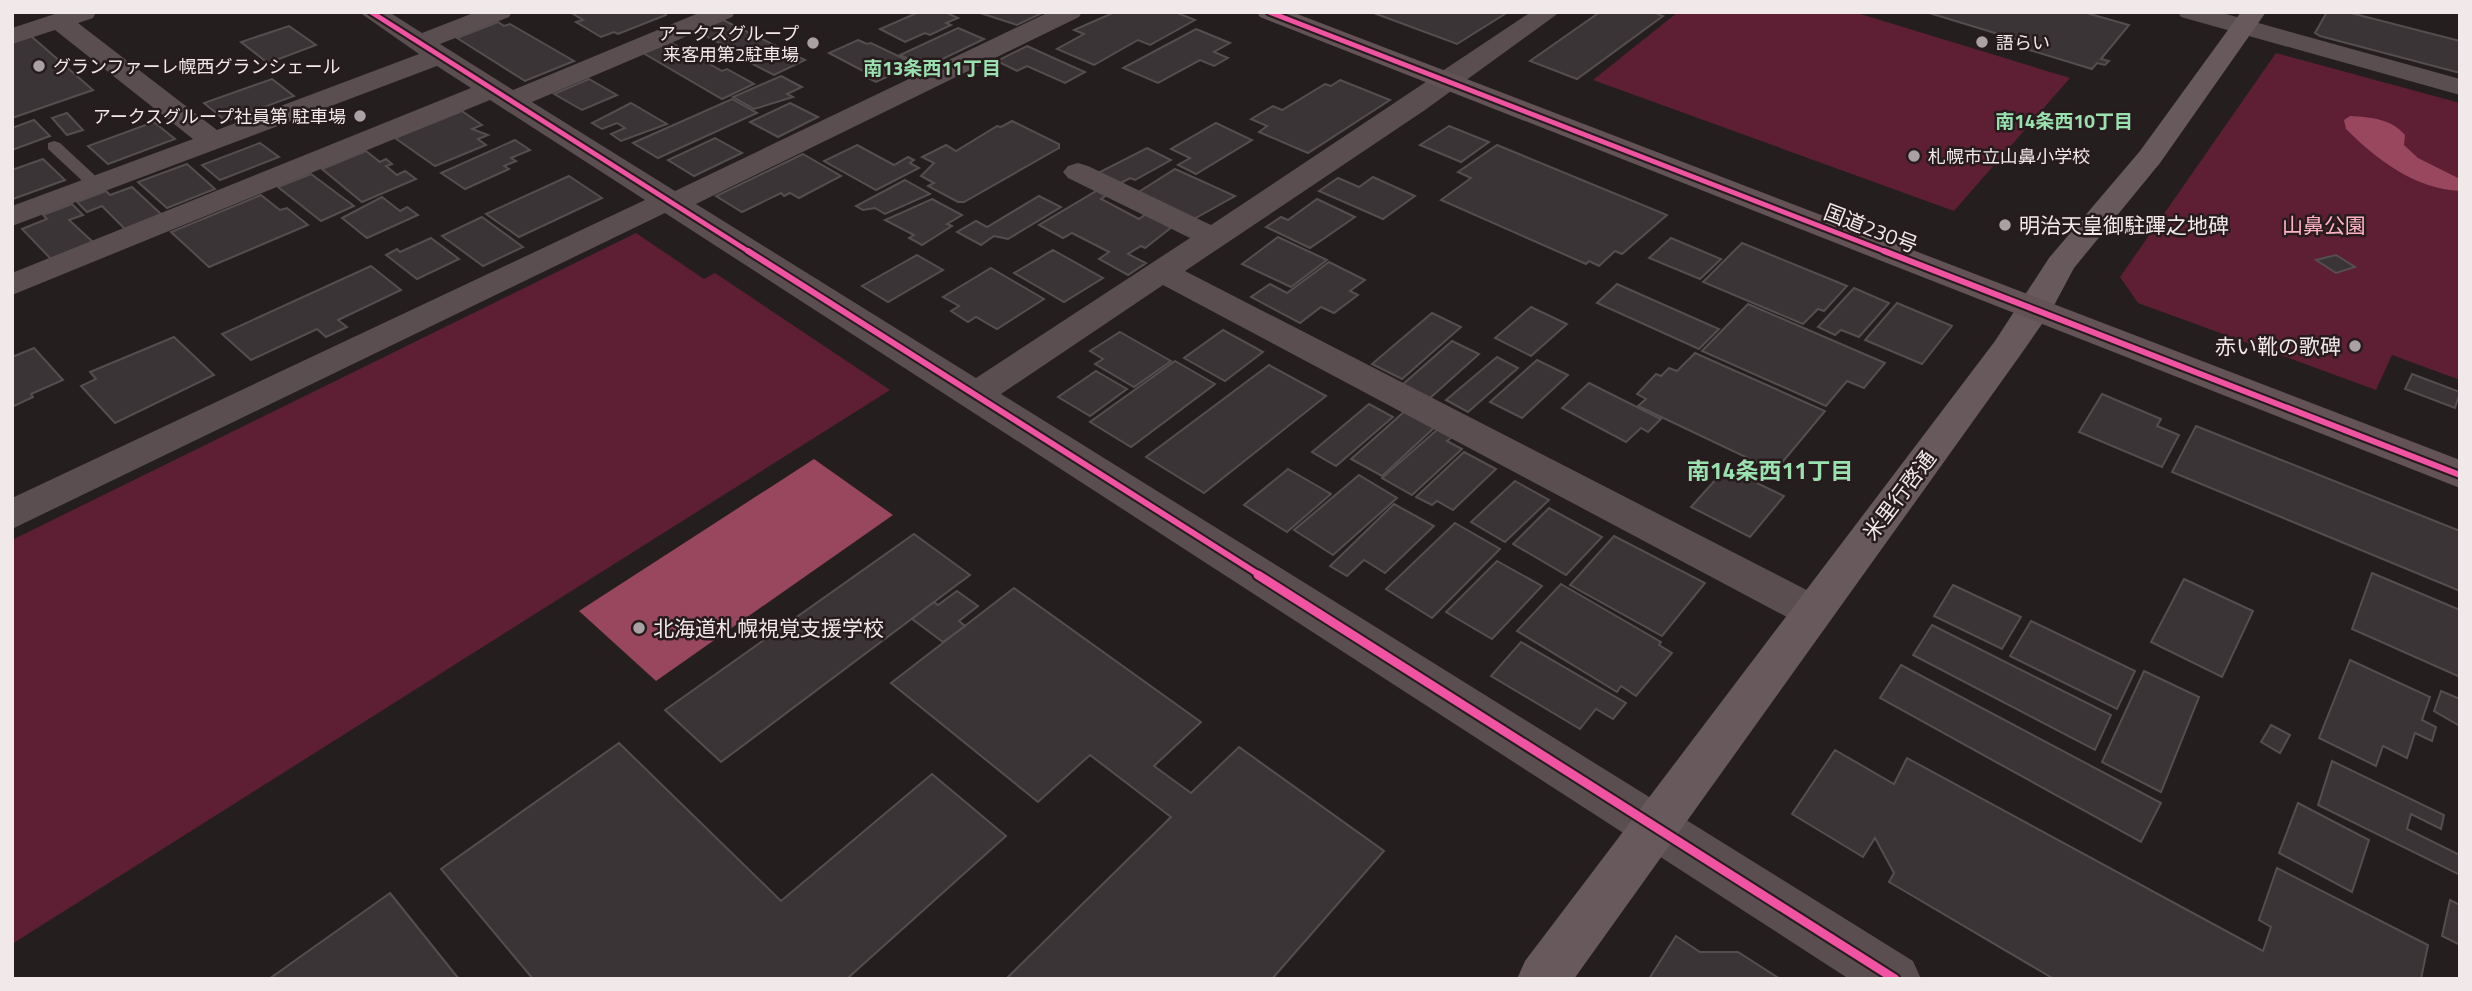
<svg xmlns="http://www.w3.org/2000/svg" width="2472" height="991" viewBox="0 0 2472 991" font-family="'Titillium Web','Noto Sans JP',sans-serif">
  <style>
    .green { fill: #5e1f34 }
    .water { fill: #99465f }
    .building { fill: #3b3436; stroke: #544e4f; stroke-width: 2 }
    .lines { fill: none; stroke-linecap: round; stroke-linejoin: round }
    .lane { fill: #5a4e51; fill-rule: evenodd }
    .street { fill: #5a4e51; fill-rule: evenodd }
    .secondary { fill: #67595c; fill-rule: evenodd }
    .highway { fill: #645356; fill-rule: evenodd }
    .cycleway-far2-casing { stroke: #271b1e; stroke-width: 9 }
    .cycleway-far1-casing { stroke: #271b1e; stroke-width: 10 }
    .cycleway-casing { stroke: #271b1e; stroke-width: 13 }
    .cycleway-far2 { stroke: #f153a3; stroke-width: 5 }
    .cycleway-far1 { stroke: #f153a3; stroke-width: 6 }
    .cycleway { stroke: #f153a3; stroke-width: 9 }
    .poi-dot { fill: #a9a1a3; stroke: #271b1e; stroke-width: 2.5 }
    .labels { text-anchor: middle; dominant-baseline: central; stroke-width: 5; stroke-linejoin: round; paint-order: stroke }
    .far-poi-label { font-size: 18px; fill: #f1e8ea; stroke: #271b1e; text-anchor: start }
    .far-neighbourhood-label { font-size: 19px; font-weight: bold; fill: #99e1af; stroke: #271b1e }
    .poi-label { font-size: 21px; fill: #f1e8ea; stroke: #271b1e; text-anchor: start }
    .park-label { font-size: 21px; fill: #ffb3c5; stroke: #271b1e }
    .street-label { font-size: 21px; fill: #f1e8ea; stroke: #271b1e }
    .neighbourhood-label { font-size: 23px; font-weight: bold; fill: #99e1af; stroke: #271b1e }
  </style>
  <rect width="100%" height="100%" fill="#241e1f"/>
  <g class="green">
    <polygon points="1678,12 1854,12 2070,78 1954,211 1593,80"/>
    <polygon points="2276,53 2460,103 2460,380 2392,355 2376,390 2138,303 2120,277"/>
    <polygon points="636,233 704,279 715,273 890,390 12,944 12,540"/>
  </g>
  <g class="water">
    <path d="M2350 116C2371 117 2392 119 2405 135L2404 145 2418 158 2460 179V191C2415 189 2376 159 2346 129L2344 120Z"/>
    <polygon points="814,459 893,515 656,681 579,611"/>
  </g>
  <g class="building">
    <polygon points="570,12 664,12 666,15 618,34 614,32 601,37 576,22 583,20"/>
    <polygon points="919,12 945,12 958,18 946,23 951,25 930,35 925,33 905,42 880,29"/>
    <polygon points="977,12 1044,12 1017,25"/>
    <polygon points="1115,12 1175,12 1195,20 1150,45 1138,40 1094,65 1057,49 1084,34 1074,30"/>
    <polygon points="1371,12 1508,12 1457,44"/>
    <polygon points="1600,12 1653,12 1663,16 1577,79 1530,61"/>
    <polygon points="1926,12 2083,12 2129,25 2101,59 2109,61 2105,65 2097,63 2092,69 2026,49 2031,44"/>
    <polygon points="2327,12 2347,12 2460,41 2460,73 2320,36 2315,33"/>
    <polygon points="723,20 805,60 774,75 745,60 749,58 696,31"/>
    <polygon points="498,22 504,26 510,24 574,61 525,81 457,38"/>
    <polygon points="289,26 316,45 268,63 241,42"/>
    <polygon points="958,28 984,39 926,67 900,55"/>
    <polygon points="1196,29 1230,43 1214,52 1228,58 1214,66 1200,60 1158,83 1123,68"/>
    <polygon points="31,36 93,90 12,118 12,42"/>
    <polygon points="858,40 867,44 871,43 915,64 876,82 864,76 869,74 829,53"/>
    <polygon points="670,42 722,71 727,69 754,84 722,99 643,53"/>
    <polygon points="1027,46 1085,72 1065,83 1027,66 1017,71 997,61"/>
    <polygon points="781,76 802,87 787,94 793,97 754,109 733,97"/>
    <polygon points="272,79 294,96 226,121 204,103"/>
    <polygon points="589,79 617,95 582,110 554,94"/>
    <polygon points="1340,80 1390,100 1308,153 1259,132 1267,126 1251,119 1273,106 1282,110 1325,84 1331,86"/>
    <polygon points="732,99 757,113 658,158 633,143"/>
    <polygon points="631,103 667,124 621,141 611,134 625,128 617,123 602,129 592,123"/>
    <polygon points="790,103 818,117 778,137 750,122"/>
    <polygon points="462,111 482,125 472,129 488,135 478,139 486,145 435,166 395,138"/>
    <polygon points="67,113 83,130 67,135 52,118"/>
    <polygon points="34,120 50,136 12,150 12,128"/>
    <polygon points="1012,121 1059,144 1059,148 964,202 958,202 928,186 934,183 921,176 934,163 922,157 946,145 956,151 997,126 1001,127"/>
    <polygon points="154,122 175,139 108,164 88,146"/>
    <polygon points="1216,123 1252,140 1196,174 1178,165 1190,158 1171,149"/>
    <polygon points="1449,126 1489,142 1461,162 1420,145"/>
    <polygon points="715,138 742,153 694,176 668,160"/>
    <polygon points="515,140 530,150 511,158 516,161 504,166 509,169 465,189 441,173"/>
    <polygon points="260,143 279,157 220,180 202,165"/>
    <polygon points="857,145 894,165 908,157 914,160 910,163 919,168 876,190 824,161"/>
    <polygon points="1497,145 1667,215 1622,254 1615,251 1599,266 1589,261 1586,264 1441,200 1471,178 1458,172"/>
    <polygon points="1147,148 1171,160 1135,180 1130,178 1119,184 1098,173"/>
    <polygon points="366,151 380,162 386,159 392,164 386,166 397,175 405,171 416,179 362,202 322,169"/>
    <polygon points="803,154 841,176 799,198 790,193 784,196 781,193 742,212 716,196"/>
    <polygon points="43,159 65,180 13,199 12,170"/>
    <polygon points="187,164 215,189 167,208 138,182"/>
    <polygon points="1175,169 1235,196 1194,219 1137,193"/>
    <polygon points="311,174 354,206 321,221 278,187"/>
    <polygon points="569,176 602,198 519,237 486,214"/>
    <polygon points="1373,177 1415,196 1383,219 1319,191 1338,178 1359,187"/>
    <polygon points="905,180 930,194 885,214 875,208 863,210 856,206"/>
    <polygon points="132,187 163,216 126,230 102,206 87,212 77,202 106,191 110,195"/>
    <polygon points="1098,190 1107,195 1101,199 1139,219 1146,214 1172,227 1145,248 1141,246 1128,254 1146,263 1128,275 1099,259 1109,252 1072,233 1063,238 1039,225"/>
    <polygon points="261,195 280,210 287,208 308,225 209,267 171,232"/>
    <polygon points="1039,196 1061,207 1008,239 994,236 981,245 957,232 976,221 987,227"/>
    <polygon points="382,197 400,211 407,207 418,215 367,238 342,218"/>
    <polygon points="932,199 962,215 947,224 952,226 922,245 909,238 914,235 885,220"/>
    <polygon points="1317,199 1355,217 1310,248 1266,227 1281,217 1288,220"/>
    <polygon points="72,204 83,215 69,220 94,243 52,260 22,229 47,219 43,215"/>
    <polygon points="482,217 523,247 483,266 442,236"/>
    <polygon points="1278,237 1327,260 1291,287 1242,264"/>
    <polygon points="431,238 459,259 417,279 386,255 397,249 400,252"/>
    <polygon points="1671,238 1721,259 1700,279 1649,258"/>
    <polygon points="1742,243 1847,286 1824,311 1818,309 1803,324 1703,282"/>
    <polygon points="1053,250 1103,278 1064,302 1014,273"/>
    <polygon points="917,255 943,270 888,302 862,286"/>
    <polygon points="2336,255 2355,267 2336,273 2316,260"/>
    <polygon points="1329,262 1365,280 1350,291 1358,295 1334,313 1321,307 1300,323 1251,297 1270,284 1287,293"/>
    <polygon points="371,266 401,290 338,320 347,327 326,337 317,329 251,360 222,334"/>
    <polygon points="991,268 1044,299 997,329 976,317 968,322 951,311 959,306 943,297"/>
    <polygon points="1617,284 1719,329 1699,349 1597,303"/>
    <polygon points="1854,288 1889,303 1859,337 1841,330 1835,335 1818,327"/>
    <polygon points="1897,303 1952,326 1922,364 1865,340"/>
    <polygon points="1748,304 1885,363 1864,388 1847,381 1826,406 1702,351"/>
    <polygon points="1531,307 1567,324 1531,356 1495,338"/>
    <polygon points="1432,313 1461,327 1402,379 1372,364"/>
    <polygon points="1223,330 1263,352 1225,381 1184,358"/>
    <polygon points="1120,332 1171,361 1134,387 1095,364 1103,359 1090,351"/>
    <polygon points="174,337 214,375 115,423 81,386 96,379 90,372"/>
    <polygon points="1452,341 1479,354 1429,399 1402,385"/>
    <polygon points="34,348 63,380 31,394 33,397 12,407 12,357"/>
    <polygon points="1695,353 1825,411 1775,471 1638,406 1646,399 1637,394 1656,374 1661,376 1669,368 1677,371"/>
    <polygon points="1497,357 1518,368 1468,412 1446,400"/>
    <polygon points="1537,360 1568,375 1522,418 1490,402"/>
    <polygon points="1175,361 1215,384 1131,447 1090,422"/>
    <polygon points="1269,365 1326,396 1204,493 1146,457"/>
    <polygon points="1096,371 1127,389 1090,416 1058,397"/>
    <polygon points="2412,374 2460,392 2455,408 2405,389"/>
    <polygon points="1589,383 1661,419 1648,432 1641,428 1626,442 1562,408"/>
    <polygon points="2102,394 2161,419 2157,426 2179,435 2162,467 2079,432"/>
    <polygon points="1369,404 1393,417 1336,466 1312,452"/>
    <polygon points="1405,411 1436,426 1382,476 1351,459"/>
    <polygon points="2196,426 2460,531 2460,591 2172,472"/>
    <polygon points="1438,429 1452,437 1447,441 1462,449 1412,495 1382,478"/>
    <polygon points="1464,452 1496,469 1453,510 1437,501 1432,505 1416,497"/>
    <polygon points="1726,468 1784,496 1750,537 1691,507"/>
    <polygon points="1288,469 1331,494 1287,532 1244,505"/>
    <polygon points="1359,475 1397,498 1333,555 1294,530"/>
    <polygon points="1515,481 1549,500 1505,542 1471,522"/>
    <polygon points="1394,504 1434,526 1385,573 1364,560 1347,576 1330,566"/>
    <polygon points="1549,508 1602,537 1566,575 1513,544"/>
    <polygon points="1455,523 1500,549 1432,618 1386,589"/>
    <polygon points="914,534 970,575 721,762 665,710"/>
    <polygon points="1614,536 1705,583 1662,636 1570,585"/>
    <polygon points="1497,561 1542,586 1492,639 1446,612"/>
    <polygon points="2372,573 2460,610 2460,677 2352,629"/>
    <polygon points="2184,579 2253,611 2222,677 2151,642"/>
    <polygon points="1561,584 1661,642 1659,645 1672,653 1636,696 1621,686 1617,692 1517,631"/>
    <polygon points="1953,585 2021,617 2002,649 1934,616"/>
    <polygon points="1014,588 1201,722 1154,766 1191,793 1239,747 1384,851 1272,979 1006,979 1171,817 1090,755 1038,802 891,683"/>
    <polygon points="957,591 978,606 959,621 965,626 943,642 912,619 934,602 938,605"/>
    <polygon points="2031,621 2135,671 2117,709 2010,656"/>
    <polygon points="1932,625 2111,715 2095,750 1913,655"/>
    <polygon points="1521,642 1626,703 1613,719 1596,709 1580,729 1491,676"/>
    <polygon points="2350,660 2430,697 2422,720 2436,727 2432,741 2415,733 2407,758 2383,746 2376,766 2319,738"/>
    <polygon points="1901,665 2161,803 2141,842 1880,698"/>
    <polygon points="2144,671 2199,697 2161,792 2102,762"/>
    <polygon points="2441,691 2460,699 2460,726 2434,711"/>
    <polygon points="2271,725 2290,735 2280,753 2261,742"/>
    <polygon points="619,743 781,901 932,774 1006,836 849,977 851,979 533,979 441,869"/>
    <polygon points="1835,750 1894,784 1907,758 2263,951 2271,927 2259,920 2277,868 2428,945 2421,979 2054,979 1889,882 1894,873 1875,838 1863,857 1792,814"/>
    <polygon points="2332,761 2444,815 2441,829 2411,814 2407,829 2460,855 2460,875 2318,805"/>
    <polygon points="2298,803 2369,840 2352,892 2279,853"/>
    <polygon points="390,893 459,979 269,979"/>
    <polygon points="2450,900 2460,905 2460,945 2442,936"/>
    <polygon points="1676,936 1700,952 1738,952 1780,979 1649,979"/>
  </g>
  <g class="lines">
    <polygon class="lane" points="54,141 60,143 102,182 102,188 90,188 48,149 48,143"/>
    <g class="street">
      <polygon points="61,12 96,12 93,18 78,23 217,130 419,54 359,12 389,12 422,33 476,12 512,12 509,17 440,44 513,90 701,12 735,12 732,17 532,102 675,191 1049,12 1082,12 1079,17 696,204 976,378 1190,238 1068,178 1063,172 1068,166 1078,163 1088,166 1211,225 1531,12 1560,12 1425,110 1185,271 1828,601 1834,612 1828,623 1813,628 1798,623 1163,285 1001,394 1913,961 1921,979 1849,979 665,213 12,529 12,498 645,200 490,100 12,295 12,273 471,88 437,66 12,226 12,206 193,139 55,30 12,44 12,28"/>
      <polygon points="2178,12 2219,12 2460,79 2460,95 2181,17"/>
    </g>
    <polygon class="secondary" points="2241,12 2266,12 2160,163 2074,268 2051,311 2019,357 1574,979 1517,979 1525,961 1995,341 2049,258 2140,151"/>
    <polygon class="highway" points="1257,12 1292,12 2460,460 2460,488 1260,17"/>
    <defs>
      <g id="cycleway-far2">
        <polyline points="371,12 751,253"/>
        <polyline points="1269,12 1889,253"/>
      </g>
      <g id="cycleway-far1">
        <polyline points="748,251 1261,576"/>
        <polyline points="1884,251 2460,475"/>
      </g>
      <polyline id="cycleway" points="1258,575 1895,979"/>
    </defs>
    <use href="#cycleway-far2" class="cycleway-far2-casing"/>
    <use href="#cycleway-far1" class="cycleway-far1-casing"/>
    <use href="#cycleway" class="cycleway-casing"/>
    <use href="#cycleway-far2" class="cycleway-far2"/>
    <use href="#cycleway-far1" class="cycleway-far1"/>
    <use href="#cycleway" class="cycleway"/>
  </g>
  <g class="poi-dot">
    <circle cx="1982" cy="42" r="7"/>
    <circle cx="813" cy="43" r="7"/>
    <circle cx="39" cy="66" r="7"/>
    <circle cx="360" cy="116" r="7"/>
    <circle cx="1914" cy="156" r="7"/>
    <circle cx="2005" cy="225" r="7"/>
    <circle cx="2355" cy="346" r="7"/>
    <circle cx="639" cy="628" r="7"/>
  </g>
  <g class="labels">
    <g class="far-poi-label">
      <text x="799" y="33" text-anchor="end">アークスグループ<tspan x="799" dy="21">来客用第2駐車場</tspan></text>
      <text x="1996" y="42">語らい</text>
      <text x="53" y="66">グランファーレ幌西グランシェール</text>
      <text x="346" y="116" text-anchor="end">アークスグループ社員第 駐車場</text>
      <text x="1928" y="156">札幌市立山鼻小学校</text>
    </g>
    <g class="far-neighbourhood-label">
      <text x="932" y="67">南13条西11丁目</text>
      <text x="2064" y="120">南14条西10丁目</text>
    </g>
    <g class="poi-label">
      <text x="2019" y="225">明治天皇御駐蹕之地碑</text>
      <text x="2341" y="346" text-anchor="end">赤い靴の歌碑</text>
      <text x="653" y="628">北海道札幌視覚支援学校</text>
    </g>
    <g class="park-label">
      <text x="2324" y="225">山鼻公園</text>
    </g>
    <g class="street-label">
      <text transform="translate(1871 228) rotate(21)">国道230号</text>
      <text transform="translate(1899 495) rotate(-53)">米里行啓通</text>
    </g>
    <g class="neighbourhood-label">
      <text x="1770" y="470">南14条西11丁目</text>
    </g>
  </g>
  <rect width="2472" height="991" fill="none" stroke="#f1e8ea" stroke-width="28"/>
</svg>
